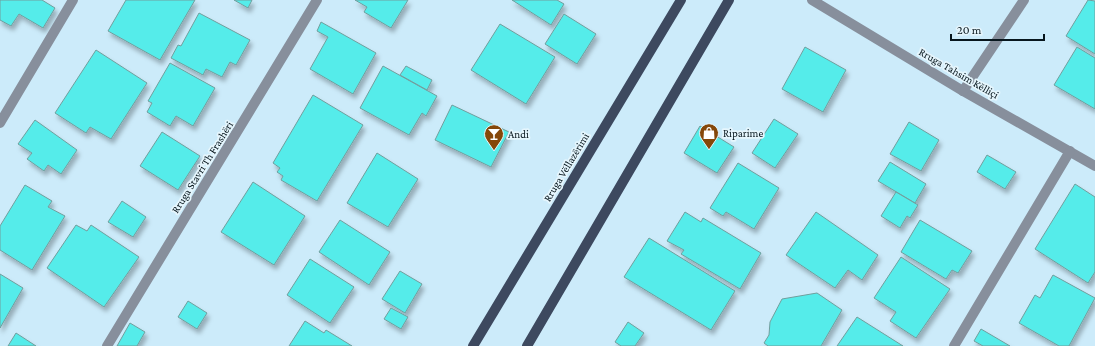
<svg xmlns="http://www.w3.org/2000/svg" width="1095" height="346" viewBox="0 0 1095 346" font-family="'Crimson Pro',serif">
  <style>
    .building { fill: #54ecea; stroke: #719e9d; filter: url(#shadow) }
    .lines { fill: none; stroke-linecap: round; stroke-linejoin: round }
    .minor { stroke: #878f9c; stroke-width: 10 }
    .major { stroke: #3d495f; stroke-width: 10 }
    .labels { text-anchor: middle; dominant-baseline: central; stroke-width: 3.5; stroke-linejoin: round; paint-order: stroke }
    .street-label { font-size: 11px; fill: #07161d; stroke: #e6f6fd }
    .poi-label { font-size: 11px; fill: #07161d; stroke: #e6f6fd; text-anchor: start }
  </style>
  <defs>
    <filter id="shadow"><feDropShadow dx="2.5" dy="4.5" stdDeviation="2" flood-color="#0004"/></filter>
  </defs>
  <rect width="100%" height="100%" fill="#ccebfa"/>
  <g class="building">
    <polygon points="0,0 42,0 55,8 43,28 19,14 11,26 0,20"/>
    <polygon points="126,0 195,0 160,60 108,31"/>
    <polygon points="234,0 252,0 248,8"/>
    <polygon points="355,0 408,0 391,28 364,12 367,7"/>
    <polygon points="512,0 557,0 564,4 551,25"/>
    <polygon points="1088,0 1095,1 1095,54 1066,36"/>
    <polygon points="199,13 250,40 236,65 230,62 222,77 206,69 203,75 171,58 178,45 181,46"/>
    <polygon points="564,14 596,34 577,64 545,44"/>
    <polygon points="321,22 376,53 353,94 310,69 328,37 317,31"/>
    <polygon points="500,24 555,57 526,104 471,70"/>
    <polygon points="805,47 846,70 823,112 782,89"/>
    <polygon points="1077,47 1095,58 1095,109 1054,85"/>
    <polygon points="96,50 147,83 111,139 90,127 86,133 55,113"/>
    <polygon points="170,63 215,88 193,126 176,116 170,126 147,112 152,103 148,101"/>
    <polygon points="383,66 437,96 426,116 422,113 409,135 360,108"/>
    <polygon points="406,66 432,80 427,90 400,75"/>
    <polygon points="313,95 363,125 317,201 281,180 283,176 277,172 280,168 273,163"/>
    <polygon points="452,105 509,132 491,167 435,140"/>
    <polygon points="774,119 798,134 775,168 752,153"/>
    <polygon points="35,120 77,150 61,174 48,165 44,171 27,159 32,153 18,144"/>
    <polygon points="909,122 939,140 921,171 890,154"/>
    <polygon points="700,126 734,147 717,173 684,153"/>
    <polygon points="162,132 200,156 178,190 140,166"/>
    <polygon points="377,153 418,179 388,227 347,203"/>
    <polygon points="987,155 1016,172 1005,189 977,172"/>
    <polygon points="890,162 926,184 915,203 878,181"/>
    <polygon points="738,163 779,188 754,229 726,212 723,216 710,208"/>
    <polygon points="253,182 305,216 274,265 221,232"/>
    <polygon points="1075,184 1095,197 1095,272 1088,283 1035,249"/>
    <polygon points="25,185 52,201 48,207 65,216 32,270 0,250 0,226"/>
    <polygon points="896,192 918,205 910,218 907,216 900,228 881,216"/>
    <polygon points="122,201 146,217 133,237 108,222"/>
    <polygon points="685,212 701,222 703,218 761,253 740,289 681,254 684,250 667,241"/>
    <polygon points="816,212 878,255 862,280 848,270 835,288 786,255"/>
    <polygon points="340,220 390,252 369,285 319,252"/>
    <polygon points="920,220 972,251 958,273 952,270 946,279 901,252"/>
    <polygon points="76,225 87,231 91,225 139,257 104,307 47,268"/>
    <polygon points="649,238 735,291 711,330 624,277"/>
    <polygon points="901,257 950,289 916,338 890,321 896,312 874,298"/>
    <polygon points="310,259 354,287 330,323 287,295"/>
    <polygon points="400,271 422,284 405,313 382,299"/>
    <polygon points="0,274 23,288 0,328"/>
    <polygon points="1053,275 1095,298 1069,346 1059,346 1019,323 1035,295 1040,298"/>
    <polygon points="817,293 842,310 821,346 768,346 764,343 769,335 770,322 782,299"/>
    <polygon points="188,301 207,313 197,329 178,317"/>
    <polygon points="391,308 408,317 401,329 384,319"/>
    <polygon points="857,317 903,346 837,346"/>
    <polygon points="305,321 324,333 326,330 352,346 289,346"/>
    <polygon points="628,322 644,333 635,346 621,346 615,342"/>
    <polygon points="130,323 145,332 137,346 117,346"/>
    <polygon points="981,329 1010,346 983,346 974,341"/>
    <polygon points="16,333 36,346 8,346"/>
  </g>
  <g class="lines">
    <g class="minor">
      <polyline points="812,0 963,91 1095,166"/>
      <polyline points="963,91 1024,0"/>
      <polyline points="0,123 73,0"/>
      <polyline points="107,346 317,0"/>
      <polyline points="954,346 1070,151"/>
    </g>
    <g class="major">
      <polyline points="473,346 681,0"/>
      <polyline points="527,346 729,0"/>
    </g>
  </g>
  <defs>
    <symbol id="shop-pin" viewBox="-11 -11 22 30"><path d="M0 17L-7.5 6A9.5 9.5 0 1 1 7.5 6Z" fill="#854709" stroke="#e6f6fd"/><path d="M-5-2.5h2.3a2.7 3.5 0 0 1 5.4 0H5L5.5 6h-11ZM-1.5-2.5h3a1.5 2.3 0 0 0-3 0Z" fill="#fff"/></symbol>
    <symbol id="bar-pin" viewBox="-11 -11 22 30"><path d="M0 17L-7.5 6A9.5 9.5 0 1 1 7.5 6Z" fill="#854709" stroke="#e6f6fd"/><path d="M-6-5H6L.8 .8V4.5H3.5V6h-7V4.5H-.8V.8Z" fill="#fff"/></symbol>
  </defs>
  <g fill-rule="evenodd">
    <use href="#shop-pin" x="698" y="122" width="22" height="30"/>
    <use href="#bar-pin" x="483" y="123" width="22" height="30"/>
  </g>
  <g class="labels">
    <g class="street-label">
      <text transform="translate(959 73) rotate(30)">Rruga Tahsim Këlliçi</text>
      <text transform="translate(202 167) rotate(-58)">Rruga Stavri Th Frashëri</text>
      <text transform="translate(566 167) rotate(-59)">Rruga Vëllazërimi</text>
    </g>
    <g class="poi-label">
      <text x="723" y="133">Riparime</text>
      <text x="508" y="134">Andi</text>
    </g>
  </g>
  <path d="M951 34v6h93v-6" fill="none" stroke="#07161d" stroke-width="2"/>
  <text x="957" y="34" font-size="12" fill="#07161d" stroke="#e6f6fd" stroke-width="3" paint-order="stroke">20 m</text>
</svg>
